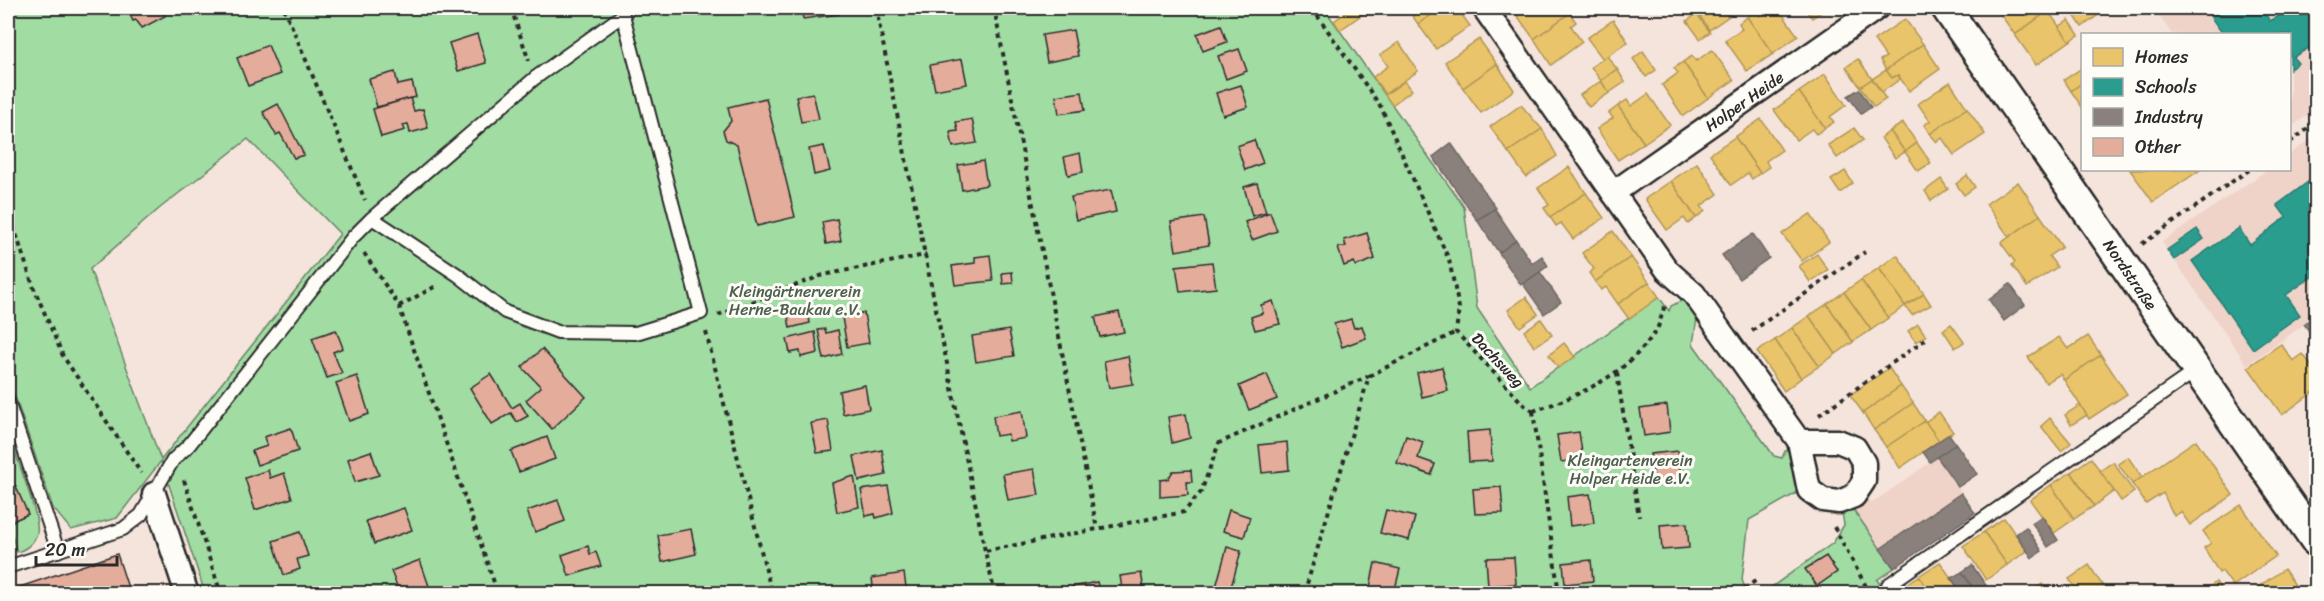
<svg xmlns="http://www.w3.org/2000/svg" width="2324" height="601" viewBox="0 0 2324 601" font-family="Sriracha,sans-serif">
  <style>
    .built { fill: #f0d3c8 }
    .green { fill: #a1dca3; stroke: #668467; stroke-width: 1.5; fill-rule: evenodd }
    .homes { fill: #e9c46a; stroke: #b09657; stroke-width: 1.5 }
    .schools { fill: #2a9d8f; stroke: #2a7b71; stroke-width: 1.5 }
    .industry { fill: #8a817c; stroke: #6e6764; stroke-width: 1.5 }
    .building { fill: #e3ac9b; stroke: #2b2b2b; stroke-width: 1.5 }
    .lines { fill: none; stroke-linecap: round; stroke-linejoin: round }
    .service-casing { stroke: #2b2b2b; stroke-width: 16 }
    .minor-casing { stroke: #2b2b2b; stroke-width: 27 }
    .tertiary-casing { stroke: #2b2b2b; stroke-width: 33 }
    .path { stroke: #2b2b2b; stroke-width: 4; stroke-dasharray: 4.5 4.5; stroke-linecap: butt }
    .service { stroke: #fdfcf7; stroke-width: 12 }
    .minor { stroke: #fdfcf7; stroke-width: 22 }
    .tertiary { stroke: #fdfcf7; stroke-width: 28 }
    .labels { text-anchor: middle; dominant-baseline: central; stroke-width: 6; stroke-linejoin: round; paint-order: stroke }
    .street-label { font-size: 16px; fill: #2b2b2b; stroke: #fdfcf7 }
    .park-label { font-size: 16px; fill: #4e604f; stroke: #fdfcf7 }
  </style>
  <rect width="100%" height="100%" fill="#f5e4db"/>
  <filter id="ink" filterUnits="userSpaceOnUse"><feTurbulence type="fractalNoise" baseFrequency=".0167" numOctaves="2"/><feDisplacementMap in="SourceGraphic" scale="12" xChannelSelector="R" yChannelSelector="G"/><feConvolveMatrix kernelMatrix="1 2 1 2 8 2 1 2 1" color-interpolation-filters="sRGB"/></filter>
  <g filter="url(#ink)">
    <g class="built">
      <polygon points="2153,8 2316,8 2316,109 2290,128 2290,34 2172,34"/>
      <polygon points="2316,135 2316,316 2247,365 2162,242 2267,170 2290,170 2290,154"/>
      <polygon points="1956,444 1977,474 1958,487 1975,513 1894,568 1853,509 1868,498 1872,503"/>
    </g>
    <g class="green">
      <path d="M8 8H1324L1464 207 1477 308 1530 387 1659 297 1669 311 1671 306 1685 299 1697 318 1693 344 1774 456 1782 458 1785 451 1791 449 1800 491 1749 520 1742 580 1747 593H205L161 461 117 518 71 530 53 508 8 376ZM248 139 340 234 161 460 90 269 160 208Z"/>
      <path d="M8 432C14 452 41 517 37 533 34 543 27 549 17 552L8 523 28 514 8 469Z"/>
      <polygon points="1853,509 1894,568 1877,580 1886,593 1762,594 1833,543 1844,525 1842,512"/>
    </g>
    <g class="homes">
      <polygon points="1352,8 1360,8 1364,13 1340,30 1334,21"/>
      <polygon points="1407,8 1442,8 1418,24"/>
      <polygon points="1442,8 1457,8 1470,26 1436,49 1418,24"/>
      <polygon points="1525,8 1566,8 1570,13 1534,39 1516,14"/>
      <polygon points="1706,8 1723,8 1729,16 1709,30 1698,13"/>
      <polygon points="1773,8 1778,8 1798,36 1773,54 1747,17 1756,11 1760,16"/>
      <polygon points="1804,8 1822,8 1824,10 1812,18"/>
      <polygon points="1996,8 2046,8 2048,11 2015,35"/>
      <polygon points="2072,8 2084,8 2076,13"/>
      <polygon points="2084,8 2098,8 2101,13 2082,27 2074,15"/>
      <polygon points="2048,11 2070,41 2036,65 2015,35"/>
      <polygon points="1570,13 1576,22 1571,26 1582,42 1551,65 1534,39"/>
      <polygon points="1697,14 1710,32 1700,39 1687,21"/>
      <polygon points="1747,17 1773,54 1747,71 1725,40 1742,29 1739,23"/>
      <polygon points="1905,19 1923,44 1886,70 1880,60 1886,57 1874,40"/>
      <polygon points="1613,20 1628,42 1603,59 1587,38"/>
      <polygon points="2069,20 2079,35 2070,41 2059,27"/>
      <polygon points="1479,39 1497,64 1463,88 1445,62"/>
      <polygon points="1399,42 1418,71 1385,94 1373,77 1388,66 1380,55"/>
      <polygon points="1923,44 1940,69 1909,91 1898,75 1892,78 1886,70"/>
      <polygon points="1712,50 1734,80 1708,98 1683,62 1692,56 1696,61"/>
      <polygon points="1643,51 1656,70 1646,77 1633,59"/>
      <polygon points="1607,56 1617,69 1601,81 1591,67"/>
      <polygon points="1858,59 1872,79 1860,87 1846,67"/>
      <polygon points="1683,62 1708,98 1683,116 1662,85 1678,73 1674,68"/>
      <polygon points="1497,64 1514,90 1481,113 1463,88"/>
      <polygon points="2082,68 2082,83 2071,91 2064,80"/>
      <polygon points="1617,69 1625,82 1609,93 1601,81"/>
      <polygon points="1886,70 1892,78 1898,75 1900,79 1882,92 1872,79"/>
      <polygon points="1825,74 1846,105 1830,117 1834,122 1825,128 1799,92"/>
      <polygon points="1872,79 1886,99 1874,107 1860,87"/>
      <polygon points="1405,81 1412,90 1392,105 1385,95"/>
      <polygon points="1601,81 1609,93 1589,107 1580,95"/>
      <polygon points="1950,82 1967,108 1930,134 1924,125 1930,121 1918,104"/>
      <polygon points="2082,83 2082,107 2071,91"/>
      <polygon points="1799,92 1825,128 1816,134 1812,129 1796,140 1774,110"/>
      <polygon points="1648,94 1670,125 1644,143 1618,106 1627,100 1631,106"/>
      <polygon points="1521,105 1542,129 1508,152 1490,127"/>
      <polygon points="1618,106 1644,143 1618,160 1597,129 1613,118 1609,113"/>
      <polygon points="1967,108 1985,134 1954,155 1942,138 1937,142 1930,134"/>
      <polygon points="1761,119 1782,150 1766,161 1769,167 1760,173 1735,137"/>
      <polygon points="1903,123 1917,143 1905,152 1890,131"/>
      <polygon points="1854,128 1863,140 1837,158 1828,145"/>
      <polygon points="1542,129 1557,156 1526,177 1508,152"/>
      <polygon points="1890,131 1905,152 1895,158 1881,138"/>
      <polygon points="1735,137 1760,173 1752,179 1748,173 1731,185 1710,154"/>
      <polygon points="1917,143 1931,163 1918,171 1905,152"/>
      <polygon points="1697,163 1718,194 1701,206 1705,211 1696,218 1671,181"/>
      <polygon points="1569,167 1586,193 1550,217 1544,208 1549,205 1538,188"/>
      <polygon points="2130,170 2200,170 2153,202"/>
      <polygon points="1845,171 1853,183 1840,193 1831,180"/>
      <polygon points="1967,175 1975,187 1964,195 1956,184"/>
      <polygon points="1941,179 1948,189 1931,201 1925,191"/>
      <polygon points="1671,181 1696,218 1688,224 1684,218 1667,230 1645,199"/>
      <polygon points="2018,182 2040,215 2009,237 1986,204"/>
      <polygon points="1586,193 1604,218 1573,239 1561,223 1556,226 1550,217"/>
      <polygon points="1810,214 1829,242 1802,261 1782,234"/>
      <polygon points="2040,215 2062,247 2049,256 2057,267 2027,287 2012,265 2015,262 2001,243"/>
      <polygon points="1613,231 1631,257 1595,282 1589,273 1594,269 1582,253"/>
      <polygon points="1817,254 1828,270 1810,282 1799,266"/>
      <polygon points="1897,255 1924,294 1905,306 1879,268"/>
      <polygon points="1631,257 1649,282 1618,304 1606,287 1601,290 1595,282"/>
      <polygon points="1879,268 1905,306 1888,318 1861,280"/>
      <polygon points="1861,280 1888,318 1871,330 1844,292"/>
      <polygon points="1649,282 1659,297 1629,319 1618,304"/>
      <polygon points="1844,292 1871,330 1853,342 1827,304"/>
      <polygon points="1924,294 1931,305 1912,315 1905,306"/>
      <polygon points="1526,297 1538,314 1520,327 1508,310"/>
      <polygon points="1827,304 1853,342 1836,354 1809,316"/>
      <polygon points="1809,316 1836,354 1819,366 1792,328"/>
      <polygon points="1541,319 1552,335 1534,347 1524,331"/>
      <polygon points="1918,324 1926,336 1916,342 1908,331"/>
      <polygon points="1951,324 1964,342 1955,348 1943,330"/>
      <polygon points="1792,328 1819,366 1801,378 1775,340"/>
      <polygon points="2088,336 2101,355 2064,380 2060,374 2046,383 2028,357 2059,337 2068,349"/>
      <polygon points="1775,340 1801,378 1784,391 1757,352"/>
      <polygon points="1564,343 1575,357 1558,368 1549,355"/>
      <polygon points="2281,344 2293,361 2303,354 2316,372 2316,390 2282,415 2248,367"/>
      <polygon points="2101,355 2127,394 2089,419 2064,380"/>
      <polygon points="1889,368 1901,386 1863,413 1850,395"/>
      <polygon points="1901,386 1913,403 1874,430 1863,413"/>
      <polygon points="1913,403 1925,421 1886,447 1874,430"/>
      <polygon points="2080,405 2087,415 2071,425 2065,415"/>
      <polygon points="1939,412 1953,432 1939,441 1925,422"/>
      <polygon points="2050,418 2071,443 2061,451 2041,426"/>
      <polygon points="1925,421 1939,441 1900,468 1886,447"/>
      <polygon points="2196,440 2233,495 2190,525 2181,512 2174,516 2163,493 2146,504 2132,484"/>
      <polygon points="2128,457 2142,477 2132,484 2118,464"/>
      <polygon points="2091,458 2114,491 2094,506 2071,472"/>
      <polygon points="2113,462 2134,492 2121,501 2100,471"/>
      <polygon points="2071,472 2094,506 2074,519 2051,485"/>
      <polygon points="2051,485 2074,519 2054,533 2030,500"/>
      <polygon points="2241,505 2276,556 2233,586 2222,571 2219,573 2204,548 2211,543 2203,531"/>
      <polygon points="2004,518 2027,551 2007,565 1984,532"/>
      <polygon points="1984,532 2007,565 1986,580 1963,546"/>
      <polygon points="1940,562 1962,594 1931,594 1919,576"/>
      <polygon points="2089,565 2108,594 2079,594 2069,579"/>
      <polygon points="2284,569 2301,594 2248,594"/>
      <polygon points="1919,576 1931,594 1901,594 1898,590"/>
      <polygon points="2216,582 2223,593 2204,594 2202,592"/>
      <polygon points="2042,584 2049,594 2028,594"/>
    </g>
    <g class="schools">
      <polygon points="2204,8 2261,8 2270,21 2293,8 2316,8 2316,44 2293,57 2298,63 2290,69 2290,34 2223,34"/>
      <polygon points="2316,176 2316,274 2286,295 2300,315 2253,349 2192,261 2239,228 2250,245 2286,217 2277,205"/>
      <polygon points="2197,229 2204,239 2174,260 2167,250"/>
    </g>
    <g class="industry">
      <polygon points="1859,89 1871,107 1861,114 1848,96"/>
      <polygon points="1451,143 1496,208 1477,220 1433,157"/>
      <polygon points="1495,209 1516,240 1499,253 1477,220"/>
      <polygon points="1753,234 1769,258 1739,279 1722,255"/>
      <polygon points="1516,240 1532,263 1542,256 1548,266 1521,285 1499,253"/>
      <polygon points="1540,272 1561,302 1544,314 1523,284"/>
      <polygon points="2010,284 2025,305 2004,321 1989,300"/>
      <polygon points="2316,316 2316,341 2304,324"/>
      <polygon points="1949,434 1956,444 1930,462 1923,452"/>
      <polygon points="1956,444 1977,474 1958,487 1937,457"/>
      <polygon points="1961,493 1975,513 1894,568 1880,549"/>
      <polygon points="2042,516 2058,540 2048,547 2032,523"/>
      <polygon points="2026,527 2042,551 2032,558 2016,534"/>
      <polygon points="1972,565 1992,594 1977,594 1962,572"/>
      <polygon points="1962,572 1977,594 1962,594 1951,578"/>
    </g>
    <g class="building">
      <polygon points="121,8 174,8 164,13 165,16 142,28 136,20 133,21 127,8"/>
      <polygon points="801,8 838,8 839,14 803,19"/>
      <polygon points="936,8 957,8 937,12"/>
      <polygon points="1046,8 1071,8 1047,13"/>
      <polygon points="1221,25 1227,42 1203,51 1197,34"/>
      <polygon points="1073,30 1078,56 1047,62 1042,35"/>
      <polygon points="477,34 486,63 458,71 449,43"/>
      <polygon points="268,45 280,74 248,86 237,58"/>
      <polygon points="1239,49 1247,71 1226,79 1218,56"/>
      <polygon points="962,59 967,84 935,90 930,65"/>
      <polygon points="395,72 398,85 412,82 416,97 377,107 369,79"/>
      <polygon points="1241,85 1248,107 1223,115 1216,93"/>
      <polygon points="1082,92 1085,110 1059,114 1056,96"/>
      <polygon points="813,93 819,119 801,122 796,96"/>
      <polygon points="410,98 414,111 423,109 428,128 410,133 408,124 403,125 405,130 381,137 373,109"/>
      <polygon points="766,98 795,217 757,226 737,145 726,140 723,131 731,121 728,107"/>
      <polygon points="278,104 304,155 294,158 280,133 276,135 263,112"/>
      <polygon points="972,119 977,143 953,147 950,132 958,131 956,122"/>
      <polygon points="1254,140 1263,163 1245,170 1237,146"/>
      <polygon points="824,146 830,171 814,175 809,149"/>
      <polygon points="1080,153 1083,172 1068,175 1064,157"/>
      <polygon points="983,161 987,185 962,190 958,165"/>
      <polygon points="1257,183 1266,212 1252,216 1244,187"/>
      <polygon points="1111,190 1116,212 1076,220 1071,197"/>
      <polygon points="1270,212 1277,231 1252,240 1245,222"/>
      <polygon points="1204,217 1209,245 1176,251 1171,222"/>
      <polygon points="837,219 841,241 826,244 822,222"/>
      <polygon points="1367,233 1375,259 1356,266 1354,262 1344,266 1338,248 1346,246 1344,240"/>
      <polygon points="990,255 993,281 955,285 952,266 975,263 975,257"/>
      <polygon points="1212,262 1216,288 1180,292 1176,266"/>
      <polygon points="1012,272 1013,283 1003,284 1002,273"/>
      <polygon points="1273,301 1280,324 1255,330 1251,317 1263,313 1261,305"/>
      <polygon points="807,306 810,323 790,328 787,310"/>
      <polygon points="1119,312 1124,332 1100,337 1095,317"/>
      <polygon points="864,313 869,343 847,347 842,317"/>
      <polygon points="1351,319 1354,328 1362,326 1366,338 1342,347 1334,324"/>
      <polygon points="825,329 826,333 838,330 842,354 824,359 818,330"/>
      <polygon points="336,330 343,348 333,352 342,373 327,378 312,338"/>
      <polygon points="1009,330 1014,356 976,362 972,336"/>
      <polygon points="815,332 818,353 801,357 800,351 790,353 787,339"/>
      <polygon points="542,349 586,397 552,429 526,400 541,387 522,367"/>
      <polygon points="1128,356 1133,384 1109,388 1104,361"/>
      <polygon points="1442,367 1448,391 1422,397 1417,373"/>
      <polygon points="491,374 512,408 520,403 528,416 517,422 511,413 492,424 470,388"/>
      <polygon points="1267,374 1277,399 1249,410 1239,386"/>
      <polygon points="357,376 369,414 349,421 336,383"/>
      <polygon points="865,385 869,409 843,414 839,391"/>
      <polygon points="1667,405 1670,432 1644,436 1640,409"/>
      <polygon points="1022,411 1026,438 1009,441 1008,434 996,436 993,416"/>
      <polygon points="1186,414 1190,438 1172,443 1168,417"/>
      <polygon points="828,420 833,451 817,453 811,423"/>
      <polygon points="291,428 298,451 257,465 252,451 267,446 264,437"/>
      <polygon points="1490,430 1492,461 1469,462 1467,432"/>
      <polygon points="1579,432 1583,459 1561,462 1557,435"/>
      <polygon points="1406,436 1423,442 1418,458 1435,464 1431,475 1397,463"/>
      <polygon points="547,437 555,459 519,472 511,451"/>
      <polygon points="1287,442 1289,470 1262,473 1259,445"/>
      <polygon points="882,450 886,475 859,481 854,456"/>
      <polygon points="371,451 379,475 355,482 348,459"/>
      <polygon points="1678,451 1681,478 1654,481 1650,454"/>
      <polygon points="8,469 28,514 8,523"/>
      <polygon points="1034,469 1039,495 1008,500 1003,474"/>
      <polygon points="268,470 270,478 284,473 292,498 255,510 245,478"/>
      <polygon points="1191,470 1192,482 1187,482 1188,495 1160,497 1160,480 1168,479 1173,471"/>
      <polygon points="854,476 859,507 837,512 832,483"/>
      <polygon points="888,486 893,513 876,518 875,514 866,516 861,490"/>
      <polygon points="1501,487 1503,513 1475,514 1473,489"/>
      <polygon points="1590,494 1594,523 1570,526 1567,497"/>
      <polygon points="558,500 565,521 535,532 527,511"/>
      <polygon points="404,508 412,530 374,544 366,521"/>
      <polygon points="1229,510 1250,517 1244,537 1223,531"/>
      <polygon points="1386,510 1415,517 1409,540 1380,533"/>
      <polygon points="1687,523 1689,548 1662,550 1660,525"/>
      <polygon points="691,529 696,554 662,562 658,535"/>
      <polygon points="300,532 308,556 297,559 300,569 284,575 273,541"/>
      <polygon points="588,546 590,554 596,552 601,566 569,576 562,555"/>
      <polygon points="1227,547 1241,551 1230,591 1216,587"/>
      <polygon points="117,554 130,594 8,594 8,591"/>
      <polygon points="1826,556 1837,572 1817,586 1805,569"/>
      <polygon points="1514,557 1516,584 1488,586 1486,558"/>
      <polygon points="420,560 429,586 409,594 400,594 391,571"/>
      <polygon points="1591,560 1593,581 1565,584 1563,563"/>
      <polygon points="1375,563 1400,569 1394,593 1370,587"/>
      <polygon points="904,573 907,594 874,594 872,578"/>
      <polygon points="1141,573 1145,594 1123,594 1120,576"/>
      <polygon points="1097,582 1100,594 1074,594 1072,587"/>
      <polygon points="324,585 327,594 299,594"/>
      <polygon points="1038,588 1039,594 1020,594 1020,592"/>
      <polygon points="732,589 733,594 715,594"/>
    </g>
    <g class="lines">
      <defs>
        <g id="service">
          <polyline points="8,402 58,551"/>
          <polyline points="8,567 123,529 141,515 173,460 189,445 353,237 372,218 535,78 623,15 701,313 636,333 558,332 505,312 458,275 372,218"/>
          <polyline points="1888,585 2197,370"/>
        </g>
        <g id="minor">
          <polyline points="1484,8 1667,270 1694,294 1799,441 1809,490 1823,500 1839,502 1854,496 1864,481 1864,463 1855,448 1838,441 1799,441"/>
          <path id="s1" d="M1613 193 1877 8"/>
          <polyline points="154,494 187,594"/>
        </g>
        <g id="tertiary">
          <path id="s2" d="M1946 8 2316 542"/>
        </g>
      </defs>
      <use href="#service" class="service-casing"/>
      <use href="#minor" class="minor-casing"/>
      <use href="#tertiary" class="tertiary-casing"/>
      <g class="path">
        <polyline points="284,8 365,200"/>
        <polyline points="511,8 529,61"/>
        <polyline points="876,8 925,255"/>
        <polyline points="994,8 1097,529"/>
        <polyline points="1312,8 1381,107 1449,260 1459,308 1456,332 1524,405 1533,411"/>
        <polyline points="2290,142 2316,123"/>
        <polyline points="8,209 33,286 63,356 141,473"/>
        <polyline points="2142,244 2249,170"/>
        <polyline points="364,253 399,306 498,594"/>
        <polyline points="399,306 438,285"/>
        <polyline points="718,315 823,275 925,255 985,551"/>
        <polyline points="1752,331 1865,252"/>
        <polyline points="706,332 772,594"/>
        <polyline points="1617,373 1639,517"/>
        <polyline points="1369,376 1456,332"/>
        <path d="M1533 411C1582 395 1628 374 1657 329 1661 321 1662 311 1666 303"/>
        <polyline points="1533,411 1559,594"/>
        <polyline points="1819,415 1926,339"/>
        <polyline points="184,480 221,594"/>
        <polyline points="1834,527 1868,590"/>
        <polyline points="995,594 985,551 1184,512 1201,492 1219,443 1369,376 1304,594"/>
        <polyline points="1737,594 1758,579"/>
      </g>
      <use href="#service" class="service"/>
      <use href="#minor" class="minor"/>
      <use href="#tertiary" class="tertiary"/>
    </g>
  </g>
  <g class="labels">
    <g class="street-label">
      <text stroke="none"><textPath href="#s1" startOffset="160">Holper Heide</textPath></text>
      <text stroke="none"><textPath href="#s2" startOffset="324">Nordstraße</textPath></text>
      <text transform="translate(1498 360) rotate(47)">Dachsweg</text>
    </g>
    <g class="park-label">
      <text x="795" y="291">Kleingärtnerverein<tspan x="795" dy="18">Herne-Baukau e.V.</tspan></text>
      <text x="1630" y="460">Kleingartenverein<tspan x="1630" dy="18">Holper Heide e.V.</tspan></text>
    </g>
  </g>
  <rect width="2324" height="601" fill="none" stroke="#fdfcf7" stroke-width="30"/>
  <rect x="15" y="15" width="2294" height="571" fill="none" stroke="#2b2b2b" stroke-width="2" filter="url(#ink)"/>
  <rect x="2081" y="33" width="210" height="138" fill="#fdfcf7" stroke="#a9a8a5" stroke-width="1.5"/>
  <rect x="2093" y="48" width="30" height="18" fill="#e9c46a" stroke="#a9a8a5" stroke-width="1.5"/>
  <text x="2135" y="63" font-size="18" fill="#2b2b2b">Homes</text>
  <rect x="2093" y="78" width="30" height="18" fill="#2a9d8f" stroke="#a9a8a5" stroke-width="1.5"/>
  <text x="2135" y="93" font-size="18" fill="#2b2b2b">Schools</text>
  <rect x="2093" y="108" width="30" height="18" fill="#8a817c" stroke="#a9a8a5" stroke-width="1.5"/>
  <text x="2135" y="123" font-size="18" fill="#2b2b2b">Industry</text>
  <rect x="2093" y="138" width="30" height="18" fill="#e3ac9b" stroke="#a9a8a5" stroke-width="1.5"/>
  <text x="2135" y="153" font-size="18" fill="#2b2b2b">Other</text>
  <path d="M36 556v9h81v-9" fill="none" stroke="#2b2b2b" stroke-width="3"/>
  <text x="45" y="556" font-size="18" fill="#2b2b2b" stroke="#fdfcf7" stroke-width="4.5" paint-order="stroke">20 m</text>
</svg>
